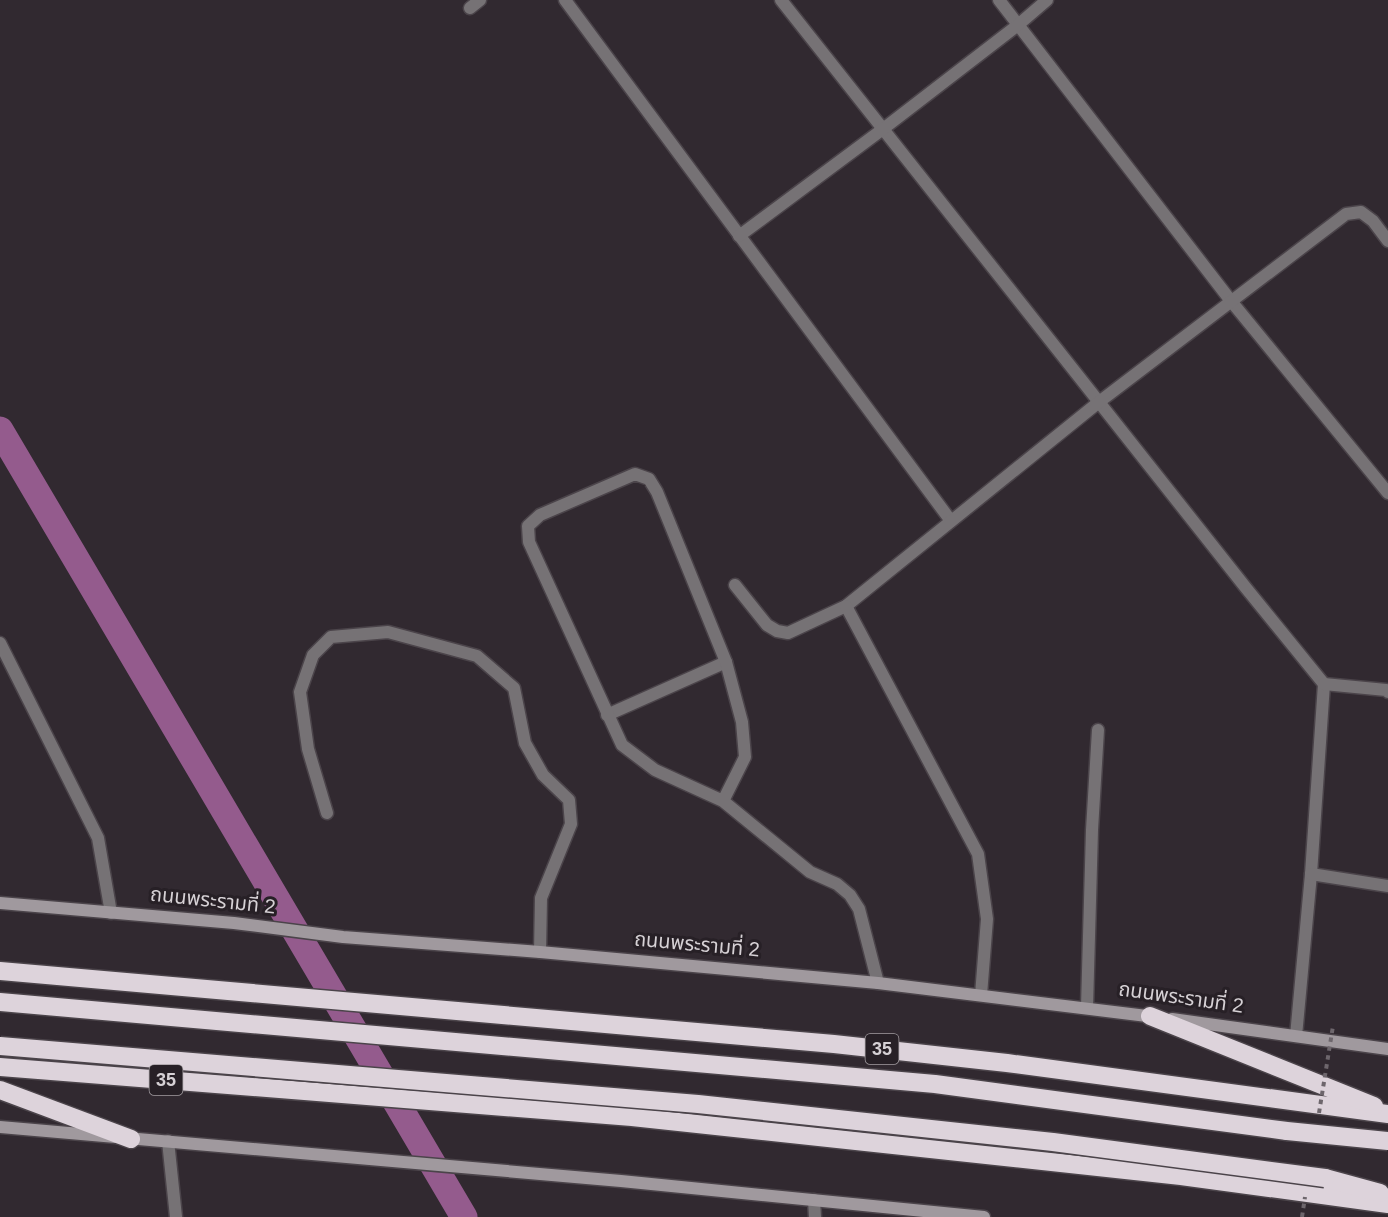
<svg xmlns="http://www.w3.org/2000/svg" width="1388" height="1217" viewBox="0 0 1388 1217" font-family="Arial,'Noto Sans Thai',sans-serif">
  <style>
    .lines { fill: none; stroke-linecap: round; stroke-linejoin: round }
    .canal { stroke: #945b8d; stroke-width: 27 }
    .lane-casing { stroke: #4b444a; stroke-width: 15 }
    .street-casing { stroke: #4b444a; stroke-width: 15 }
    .secondary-casing { stroke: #4b444a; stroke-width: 15 }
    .highway-casing { stroke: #4b444a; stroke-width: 21 }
    .lane { stroke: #767275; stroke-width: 12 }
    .street { stroke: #767275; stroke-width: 12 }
    .secondary { stroke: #a0999e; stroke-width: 12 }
    .highway { stroke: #ddd3db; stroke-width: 18 }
    .highway-bridge-casing { stroke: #4b444a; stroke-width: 21; stroke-linecap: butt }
    .path-bridge { stroke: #6d666c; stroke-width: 4; stroke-dasharray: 4.5 4.5; stroke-linecap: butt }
    .highway-bridge { stroke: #ddd3db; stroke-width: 18 }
    .labels { text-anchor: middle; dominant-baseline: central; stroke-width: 6; stroke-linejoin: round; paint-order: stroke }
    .shield { fill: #272026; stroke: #a29ca0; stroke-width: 1.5 }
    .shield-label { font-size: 18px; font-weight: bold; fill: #d6d1d5 }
    .street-label { font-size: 20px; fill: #d6d1d5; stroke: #272026 }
  </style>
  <rect width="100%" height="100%" fill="#312930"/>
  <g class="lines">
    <polyline class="canal" points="0,430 464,1217"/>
    <defs>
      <g id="lane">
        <polyline points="0,643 98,838 111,913"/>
        <polyline points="607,715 726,662"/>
        <polyline points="723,801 745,757 742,722 726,662 657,492 649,479 635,474 540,515 528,526 529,542 622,745 655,770 723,801 810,872 837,884 850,895 859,909 878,983"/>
        <polyline points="327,813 308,749 300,692 313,655 331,637 388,632 477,656 514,688 525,743 543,775 569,800 571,824 541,898 540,952"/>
        <polyline points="1087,1007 1092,830 1098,730"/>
        <polyline points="168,1141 176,1217"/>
        <polyline points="814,1200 815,1217"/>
      </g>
      <g id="street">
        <polyline points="565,0 951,521"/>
        <polyline points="781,0 1246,588 1324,684 1311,874 1296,1036"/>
        <polyline points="999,0 1231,301 1388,493"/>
        <polyline points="470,8 480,0"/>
        <polyline points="739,236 883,129 1018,25 1047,0"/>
        <polyline points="735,585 767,625 777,631 788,633 846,606 1099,402 1346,214 1361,212 1373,221 1388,241"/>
        <polyline points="846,606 978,854 987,919 981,995"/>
        <polyline points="1324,684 1386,690 1388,692"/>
        <polyline points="1311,874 1388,886"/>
      </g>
      <g id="secondary">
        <polyline points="0,903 234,923 343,937 540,952 878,983 1155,1017"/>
        <polyline points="1172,1019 1388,1049"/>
        <polyline points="0,1127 621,1181 984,1217"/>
      </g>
      <g id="highway">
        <polyline points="0,971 834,1044 1007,1063 1388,1114"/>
        <polyline points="0,1002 935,1084 1287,1131"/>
        <polyline points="1150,1016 1374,1106"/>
        <polyline points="0,1067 632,1117 1181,1176 1388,1204"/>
        <polyline points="0,1090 131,1139"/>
        <polyline points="1325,1178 1380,1193"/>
      </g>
    </defs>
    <use href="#lane" class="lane-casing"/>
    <use href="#street" class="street-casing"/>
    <use href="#secondary" class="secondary-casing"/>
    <use href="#highway" class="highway-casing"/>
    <use href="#lane" class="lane"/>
    <use href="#street" class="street"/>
    <use href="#secondary" class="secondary"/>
    <use href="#highway" class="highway"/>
    <defs>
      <g id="highway-bridge">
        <polyline points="0,1046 698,1104 1053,1142 1325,1178"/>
        <polyline points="1287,1131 1388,1141"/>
      </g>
    </defs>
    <use href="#highway-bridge" class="highway-bridge-casing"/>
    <g class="path-bridge">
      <polyline points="1319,1113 1333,1026"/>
      <polyline points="1302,1217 1305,1197"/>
    </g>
    <use href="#highway-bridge" class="highway-bridge"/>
  </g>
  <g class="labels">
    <g class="shield">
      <rect x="865.5" y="1034" width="33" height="30" rx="4.5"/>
      <rect x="149.5" y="1065" width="33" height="30" rx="4.5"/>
    </g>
    <g class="shield-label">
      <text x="882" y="1049">35</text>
      <text x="166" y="1080">35</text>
    </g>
    <g class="street-label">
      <text transform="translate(213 900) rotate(6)">ถนนพระรามที่ 2</text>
      <text transform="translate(697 944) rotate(5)">ถนนพระรามที่ 2</text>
      <text transform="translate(1181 997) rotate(8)">ถนนพระรามที่ 2</text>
    </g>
  </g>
</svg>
